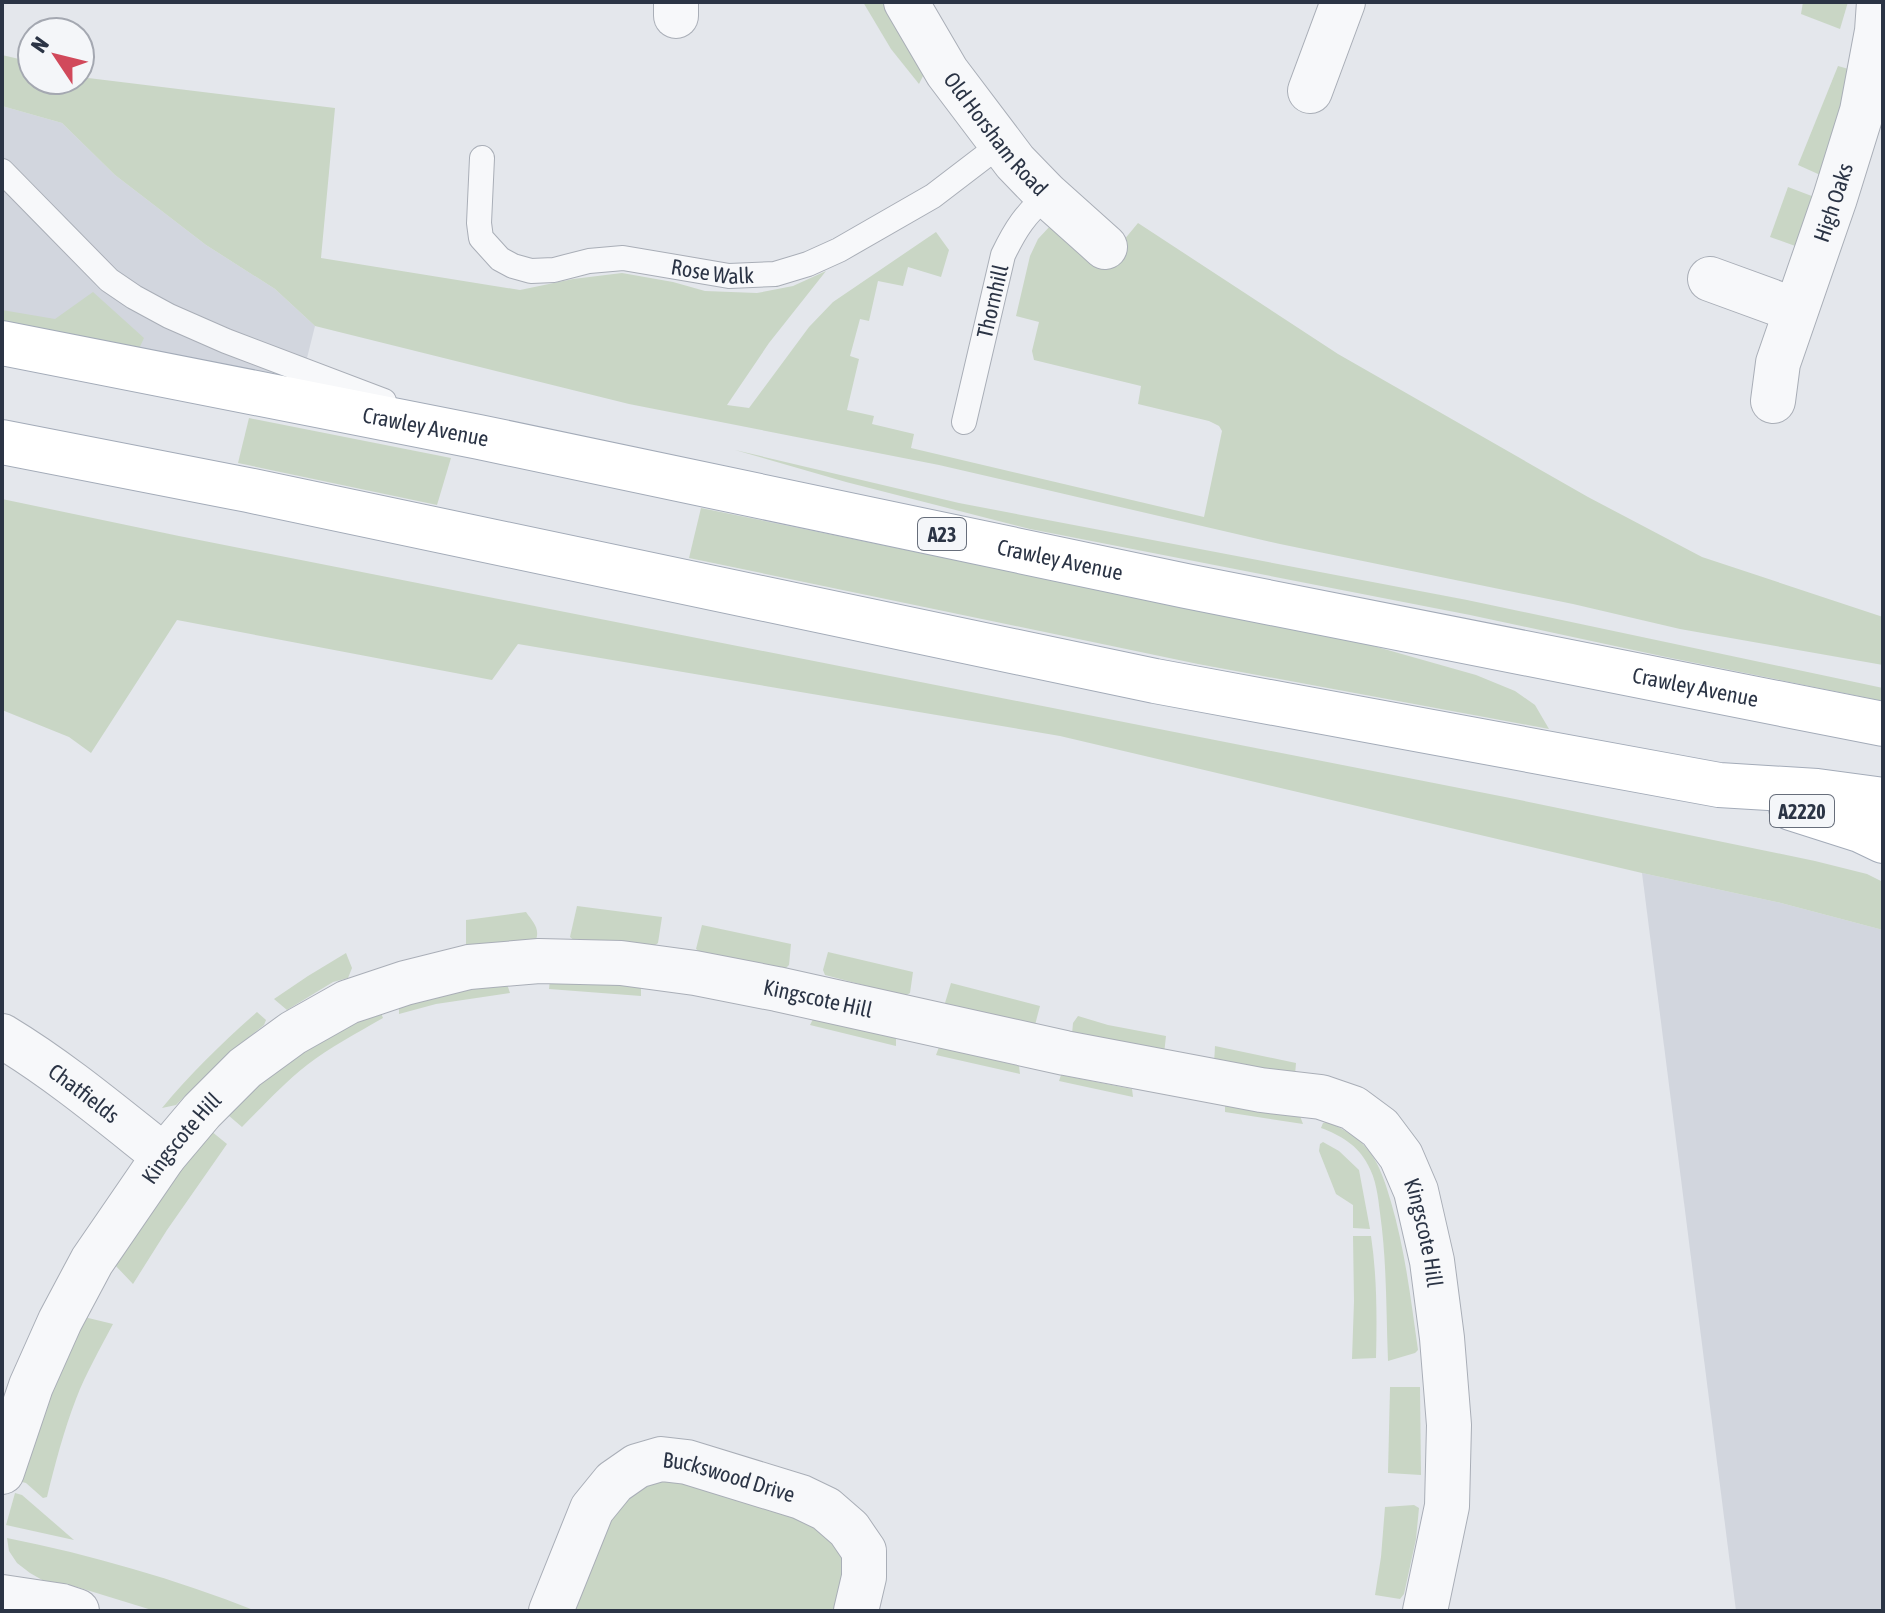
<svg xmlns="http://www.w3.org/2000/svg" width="1885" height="1613" viewBox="0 0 1885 1613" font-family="'Asap Condensed',sans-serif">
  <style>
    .built { fill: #d2d6de }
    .green { fill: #c9d6c5 }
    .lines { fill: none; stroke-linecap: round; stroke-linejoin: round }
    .service-casing { stroke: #a9aeb7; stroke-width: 26 }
    .minor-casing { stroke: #a9aeb7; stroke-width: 46 }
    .tertiary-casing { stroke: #a9aeb7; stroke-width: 46 }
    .primary-casing { stroke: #a3abb8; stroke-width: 46 }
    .service { stroke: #f7f8fa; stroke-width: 24 }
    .minor { stroke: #f7f8fa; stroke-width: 44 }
    .tertiary { stroke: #f7f8fa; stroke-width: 44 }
    .primary { stroke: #fff; stroke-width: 44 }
    .labels { text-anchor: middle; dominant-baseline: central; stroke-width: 8; stroke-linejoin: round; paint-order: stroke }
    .shield { fill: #f4f6f9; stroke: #676e7b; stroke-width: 2 }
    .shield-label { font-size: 20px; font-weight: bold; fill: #2b3445 }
    .street-label { font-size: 22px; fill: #2b3445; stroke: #f4f6f9 }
  </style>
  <rect width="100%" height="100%" fill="#e4e7ec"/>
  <g class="built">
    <polygon points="2,106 62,123 115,175 206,245 275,289 315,326 301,382 2,326"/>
    <polygon points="1642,873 1781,903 1883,930 1883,1611 1736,1611"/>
  </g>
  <g class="green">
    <polygon points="863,2 883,2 924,74 919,84 891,49"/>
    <polygon points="1803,2 1848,2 1840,29 1801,14"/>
    <polygon points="2,55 32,62 32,80 80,80 80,77 335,108 321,258 520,290 573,279 622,273 673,282 705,291 757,293 793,286 826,271 769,343 727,405 749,408 809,327 833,302 936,232 949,250 941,277 908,267 903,286 878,281 869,321 860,319 850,356 859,359 847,410 874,416 872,424 914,434 911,448 1204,517 1222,431 1219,426 1209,421 1138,404 1141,386 1034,360 1032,351 1039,322 1016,316 1030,256 1038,239 1051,225 1104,264 1138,223 1338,354 1588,497 1702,557 1883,617 1883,665 1680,629 1573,604 1280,544 939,465 629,404 315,326 275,289 206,245 115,175 62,123 2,106"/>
    <polygon points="1838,66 1852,70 1827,178 1798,165"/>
    <polygon points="1788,187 1817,198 1798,247 1770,237"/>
    <polygon points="93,292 144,338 137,353 2,326 2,310 55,319"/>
    <polygon points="249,418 451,458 437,505 238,463"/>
    <polygon points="735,450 959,503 1467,600 1883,688 1883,701 1666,657 1470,615 1030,529 846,482"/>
    <polygon points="2,499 179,536 1505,797 1815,861 1867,874 1883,882 1883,930 1781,903 1642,873 1060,736 518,644 492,680 177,620 91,753 69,737 2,710"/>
    <polygon points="701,508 1363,643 1476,675 1515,691 1535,705 1549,729 1198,664 689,558"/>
    <polygon points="577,906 662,917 658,943 651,948 575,941 570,937"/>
    <path d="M526 912C533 922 540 928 536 940L471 948 466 945V920Z"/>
    <polygon points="702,925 791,944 789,965 785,969 703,954 696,949"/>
    <polygon points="828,952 913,972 910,993 905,996 825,975 823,970"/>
    <polygon points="346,953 352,968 348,978 333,982 287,1010 274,999 308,976"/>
    <polygon points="550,980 592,982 641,987 641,996 549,989"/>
    <polygon points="951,983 1040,1006 1035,1025 948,1008 945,1003"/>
    <polygon points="507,984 510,993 436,1004 399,1014 399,1004 436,995"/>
    <path d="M257 1012 266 1020 264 1025 229 1053 176 1105 162 1108C191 1073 223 1042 257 1012Z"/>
    <path d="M381 1013 383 1018C357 1033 330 1047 307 1065 283 1084 263 1106 242 1127L228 1115 255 1084 334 1027Z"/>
    <polygon points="1078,1016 1108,1025 1166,1036 1164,1054 1072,1034 1073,1023"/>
    <polygon points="814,1017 896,1036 896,1046 810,1025"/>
    <polygon points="1215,1046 1296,1063 1295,1075 1214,1064"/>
    <polygon points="939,1047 1019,1066 1020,1074 936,1055"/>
    <polygon points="1061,1075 1132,1089 1133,1097 1059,1081"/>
    <polygon points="1225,1106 1300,1116 1303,1124 1225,1112"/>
    <path d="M1328 1122C1343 1129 1358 1137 1369 1151 1380 1165 1386 1185 1391 1202 1405 1250 1411 1300 1418 1350L1415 1353 1388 1361C1386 1312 1387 1262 1380 1213 1378 1196 1376 1179 1368 1165 1358 1145 1340 1135 1321 1128L1323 1123Z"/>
    <polygon points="211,1131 227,1144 167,1230 133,1284 114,1264 146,1213"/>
    <polygon points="1323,1142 1339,1151 1359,1170 1370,1229 1353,1228 1353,1205 1336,1194 1319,1151 1320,1144"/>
    <path d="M1353 1236H1371C1377 1276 1377 1317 1376 1358L1352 1359 1354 1301Z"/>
    <path d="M80 1316 113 1324C100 1349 86 1373 76 1399 64 1430 55 1464 47 1497L43 1498 26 1483 18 1481Z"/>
    <polygon points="1390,1387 1420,1387 1421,1475 1388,1473"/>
    <polygon points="665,1477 822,1526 847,1560 838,1611 569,1611 620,1498"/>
    <polygon points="15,1493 22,1495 74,1540 6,1525"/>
    <polygon points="1414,1505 1419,1508 1416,1539 1404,1594 1400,1599 1375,1595 1381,1557 1385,1507"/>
    <path d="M7 1538C92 1555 175 1579 256 1611H155L77 1587 44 1581 30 1573 17 1563 9 1551Z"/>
  </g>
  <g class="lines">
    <defs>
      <g id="service">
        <path id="s1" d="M482 158 479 223 481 238 500 259 513 266 531 271 554 270 589 261 623 258 729 276 775 274 808 264 839 250 933 196 1001 144"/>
        <polyline points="2,171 109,280 134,297 169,316 226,341 384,401"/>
        <path id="s2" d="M964 422 1003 255C1016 228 1025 215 1047 195"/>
      </g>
      <g id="minor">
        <polyline points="676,2 676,16"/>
        <path id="s3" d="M906 2 947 72 1015 162 1047 195 1105 247"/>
        <polyline points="1310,91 1343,2"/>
        <polyline points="1710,279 1795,310"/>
        <path id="s4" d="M1773 401 1778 363 1835 198 1862 111 1877 31 1879 2"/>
        <path id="s5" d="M2 1036C60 1071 111 1114 164 1156"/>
        <path id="s6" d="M2 1472 31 1386 60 1321 92 1261 164 1156 202 1111 245 1068 293 1033 348 1002 405 983 469 967 539 961 621 963 695 973 777 989 1065 1053 1261 1090 1321 1097 1353 1108 1380 1128 1401 1156 1416 1191 1432 1261 1442 1338 1449 1425 1447 1506 1425 1611"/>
        <path id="s7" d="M551 1611 592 1509 614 1482 637 1466 661 1459 687 1462 801 1497 826 1509 849 1529 864 1551V1577L856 1611"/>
      </g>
      <polyline id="tertiary" points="2,1597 62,1606 77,1611"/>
      <g id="primary">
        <path id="s8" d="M2 343 479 437 1186 586 1883 724"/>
        <polyline points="2,442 248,490 1155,681 1719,785 1817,791 1883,800"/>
        <polyline points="1791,808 1860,830 1883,841"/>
      </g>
    </defs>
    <use href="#service" class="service-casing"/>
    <use href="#minor" class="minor-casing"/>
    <use href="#tertiary" class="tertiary-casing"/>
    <use href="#primary" class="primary-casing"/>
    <use href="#service" class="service"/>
    <use href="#minor" class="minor"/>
    <use href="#tertiary" class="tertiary"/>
    <use href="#primary" class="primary"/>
  </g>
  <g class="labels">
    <g class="shield">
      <rect x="918" y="518" width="48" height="32" rx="6"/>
      <rect x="1770" y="795" width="64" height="32" rx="6"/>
    </g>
    <g class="shield-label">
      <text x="942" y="534">A23</text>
      <text x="1802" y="811">A2220</text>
    </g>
    <g class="street-label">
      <text stroke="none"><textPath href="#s3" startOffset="160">Old Horsham Road</textPath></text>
      <text stroke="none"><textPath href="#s4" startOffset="208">High Oaks</textPath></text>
      <text stroke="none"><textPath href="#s1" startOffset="326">Rose Walk</textPath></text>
      <text stroke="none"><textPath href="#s2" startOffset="124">Thornhill</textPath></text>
      <text stroke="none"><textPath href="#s8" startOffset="432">Crawley Avenue</textPath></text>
      <text stroke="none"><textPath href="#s8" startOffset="1080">Crawley Avenue</textPath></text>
      <text stroke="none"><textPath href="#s8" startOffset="1728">Crawley Avenue</textPath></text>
      <text stroke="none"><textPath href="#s6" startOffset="1078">Kingscote Hill</textPath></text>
      <text stroke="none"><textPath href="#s5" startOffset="100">Chatfields</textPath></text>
      <text stroke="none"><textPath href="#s6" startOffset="382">Kingscote Hill</textPath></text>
      <text stroke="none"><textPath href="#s6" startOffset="1774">Kingscote Hill</textPath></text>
      <text stroke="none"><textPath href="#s7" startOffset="268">Buckswood Drive</textPath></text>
    </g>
  </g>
  <rect width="1885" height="1613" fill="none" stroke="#2b3445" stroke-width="8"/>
  <g transform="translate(56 56) rotate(305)"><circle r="38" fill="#f4f6f9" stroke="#a4a8b1" stroke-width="2"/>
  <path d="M0-6L14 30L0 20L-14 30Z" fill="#d1495b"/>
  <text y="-12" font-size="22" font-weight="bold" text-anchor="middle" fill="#2b3445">N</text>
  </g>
</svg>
